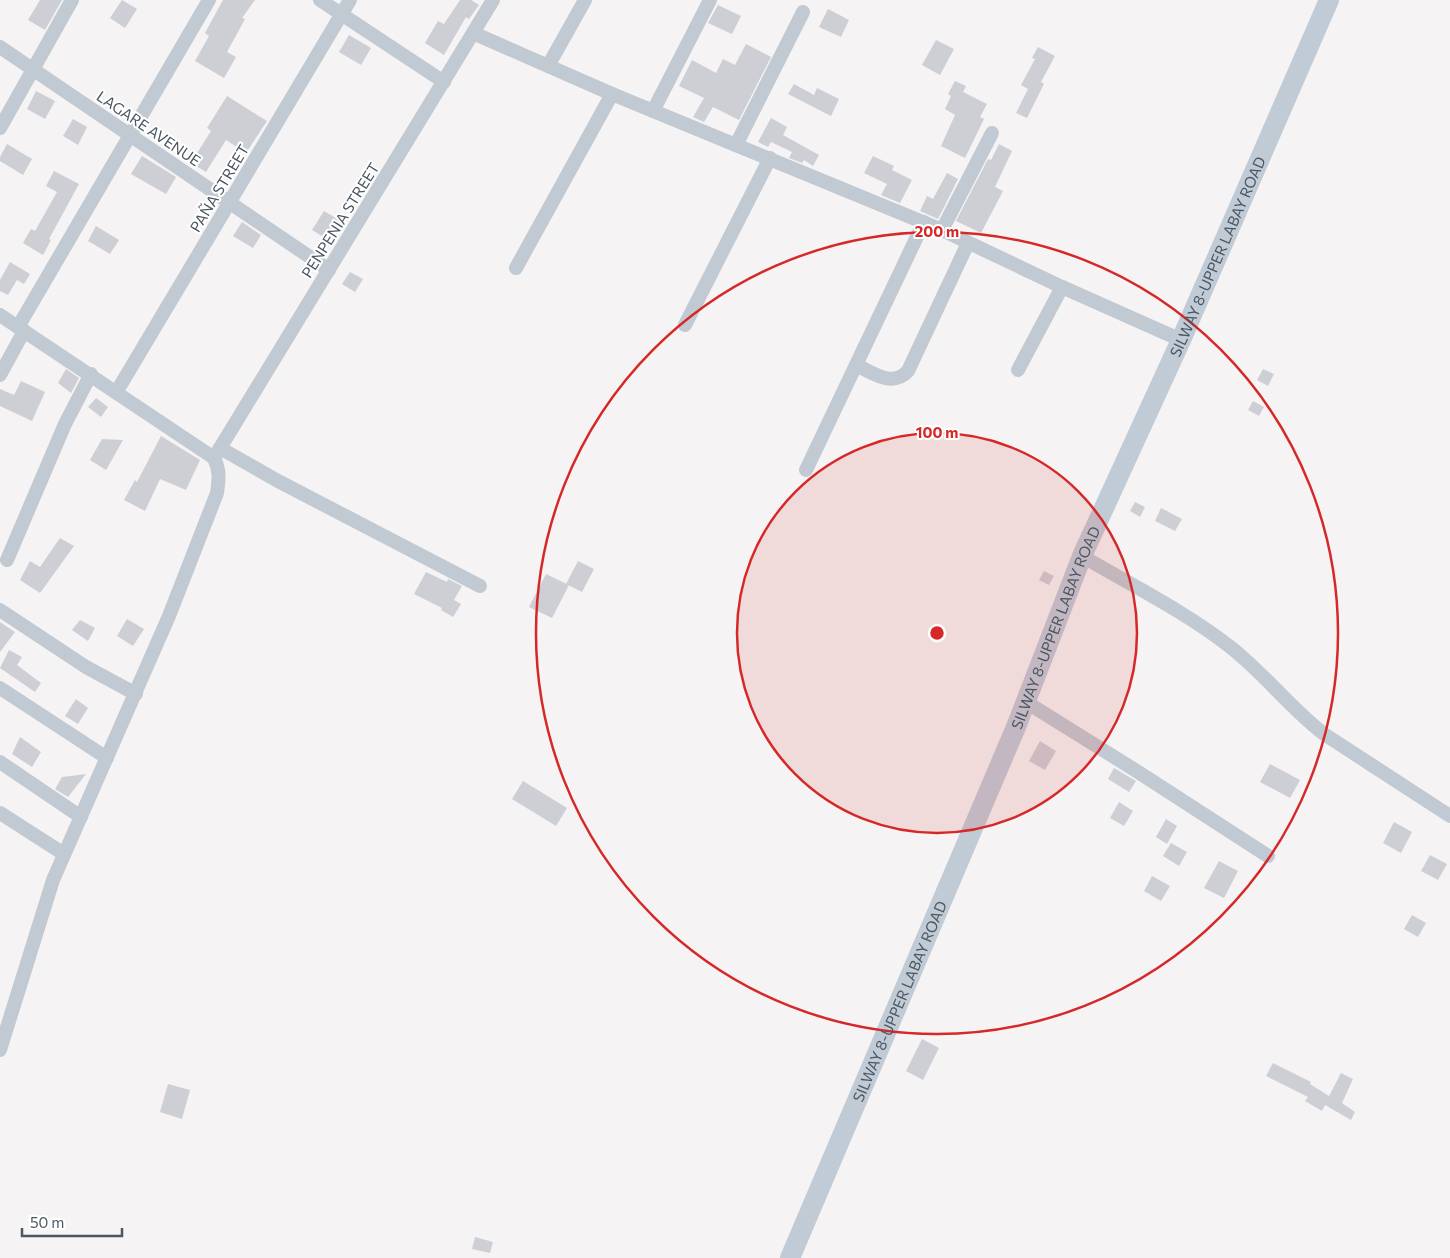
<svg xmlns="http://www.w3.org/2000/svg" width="1450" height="1258" viewBox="0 0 1450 1258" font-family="Commissioner,sans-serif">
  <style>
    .building { fill: #cdcfd5 }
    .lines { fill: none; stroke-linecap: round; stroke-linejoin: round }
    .street { stroke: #c1cad2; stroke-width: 14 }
    .secondary { stroke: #c1cbd6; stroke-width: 20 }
    .ring { fill: none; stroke: #d62828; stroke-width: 2.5 }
    .labels { text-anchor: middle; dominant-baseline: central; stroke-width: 4; stroke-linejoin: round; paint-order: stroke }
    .street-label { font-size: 15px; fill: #4a5661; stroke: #fff }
    .centre { fill: #d62828; stroke: #fff; stroke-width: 2.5 }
    .ring-label { font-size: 15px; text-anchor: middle; font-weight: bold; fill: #d62828; stroke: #fff; stroke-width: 4; stroke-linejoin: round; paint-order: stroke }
  </style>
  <rect width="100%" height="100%" fill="#f5f3f3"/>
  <g class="building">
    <polygon points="40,0 62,0 45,30 28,20"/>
    <polygon points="122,0 137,9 125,28 110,18"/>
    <polygon points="223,0 255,0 242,18 245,19 227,52 236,57 224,78 195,61 209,36 205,33"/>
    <polygon points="460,0 471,0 479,5 469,19 466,17 444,55 425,43 438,21 444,24"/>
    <polygon points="718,5 741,16 732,34 708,23"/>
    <polygon points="828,9 849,20 841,37 819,27"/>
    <polygon points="349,35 371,48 361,65 339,52"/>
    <polygon points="936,40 954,49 940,75 922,65"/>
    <polygon points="746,44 771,57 739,120 713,107 704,122 693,117 704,98 679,86 692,60 716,73 723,59 735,65"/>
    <polygon points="1038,47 1055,56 1041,82 1044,84 1027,118 1016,113 1028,89 1021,85 1035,59 1032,58"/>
    <polygon points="955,81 966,86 963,92 987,104 980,117 984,119 965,158 941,146 955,115 945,109 951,96 948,94"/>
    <polygon points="794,84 814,95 817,88 839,99 831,116 788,94"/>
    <polygon points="36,91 55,101 45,119 27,109"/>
    <polygon points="227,96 267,121 246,153 226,140 206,172 191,163 211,131 207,128"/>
    <polygon points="771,118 787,127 783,135 819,155 813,166 804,160 802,163 789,158 792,152 771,142 768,147 758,142"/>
    <polygon points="73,119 87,127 78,145 63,136"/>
    <polygon points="7,144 32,159 23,175 0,161 0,157"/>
    <polygon points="999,144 1012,151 995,187 1003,191 981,233 956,221 988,159 991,160"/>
    <polygon points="142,156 176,177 166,194 131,174"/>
    <polygon points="873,156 894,166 892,170 912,180 900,203 881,195 887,184 864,173"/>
    <polygon points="54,171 79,184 49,239 51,240 43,255 23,243 31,229 35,231 57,192 46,186"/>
    <polygon points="947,173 958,179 938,219 920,211 927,196 933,199"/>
    <polygon points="324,211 344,223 332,242 312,230"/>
    <polygon points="242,222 261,235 253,248 233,236"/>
    <polygon points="96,226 119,240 110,254 88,241"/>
    <polygon points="10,262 30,274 24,284 17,280 8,295 0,291 0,280"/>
    <polygon points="350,272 363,279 355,292 342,284"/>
    <polygon points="66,369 79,378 71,393 58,383"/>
    <polygon points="1263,369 1274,374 1268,386 1257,380"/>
    <polygon points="21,381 45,392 32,421 0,406 0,389 14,395"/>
    <polygon points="96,398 108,407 101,417 88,407"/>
    <polygon points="1253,401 1264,407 1259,416 1248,410"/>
    <polygon points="161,436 200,460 186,490 160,479 145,511 124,500 135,480 137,482"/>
    <polygon points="102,439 123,440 106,470 90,460"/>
    <polygon points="1135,502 1145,507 1140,517 1130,511"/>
    <polygon points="1161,508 1182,519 1175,531 1155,521"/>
    <polygon points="60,538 74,546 40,593 20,580 30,561 40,567"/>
    <polygon points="578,561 594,569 582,592 566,584"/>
    <polygon points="1044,571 1054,576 1049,585 1039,580"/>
    <polygon points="426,572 447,582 448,579 462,586 454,600 461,604 453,617 441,610 442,608 414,594"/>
    <polygon points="546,574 569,585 552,618 529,607"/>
    <polygon points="127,619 144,629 133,646 117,636"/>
    <polygon points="80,620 95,628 88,641 72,630"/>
    <polygon points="0,622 15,632 0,652"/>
    <polygon points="9,650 22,657 17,665 41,683 35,692 0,668"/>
    <polygon points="76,699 88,708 78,724 65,716"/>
    <polygon points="20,737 41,752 32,767 12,754"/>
    <polygon points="1040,741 1056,751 1045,770 1029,761"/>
    <polygon points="1270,764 1300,780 1290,798 1260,782"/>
    <polygon points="1114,768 1136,781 1129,792 1108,779"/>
    <polygon points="86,774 68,797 55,789 62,777"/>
    <polygon points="523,781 567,808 556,826 512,799"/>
    <polygon points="1119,802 1133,811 1124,826 1110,818"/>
    <polygon points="1166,819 1177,826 1167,844 1156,837"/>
    <polygon points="1394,822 1412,832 1401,853 1383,843"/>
    <polygon points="1171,843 1187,852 1179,866 1163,856"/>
    <polygon points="1430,855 1447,864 1438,880 1421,871"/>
    <polygon points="1219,861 1238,871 1224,898 1204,888"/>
    <polygon points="1152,876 1170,886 1161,901 1144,891"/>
    <polygon points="1412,915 1426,923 1418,937 1404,929"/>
    <polygon points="922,1039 939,1048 923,1080 906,1071"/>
    <polygon points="1273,1063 1311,1082 1310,1084 1329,1096 1341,1073 1353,1079 1342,1103 1355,1112 1351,1120 1325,1105 1322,1111 1305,1101 1308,1097 1266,1076"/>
    <polygon points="168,1084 190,1090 182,1119 160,1112"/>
    <polygon points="475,1237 493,1242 490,1253 472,1249"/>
  </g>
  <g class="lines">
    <g class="street">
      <polyline points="320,0 444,82"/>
      <polyline points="473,33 612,94 942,230 1062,287 1181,340"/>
      <polyline points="0,47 329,270"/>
      <polyline points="548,66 585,0"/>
      <polyline points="653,111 710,0"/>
      <polyline points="0,128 72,0"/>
      <polyline points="736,145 803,12"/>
      <polyline points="942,230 992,133"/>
      <polyline points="516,268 612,94"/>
      <path d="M0 315 214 458C220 470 219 479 217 493L169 616 53 880 0 1050"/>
      <polyline points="685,325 770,158"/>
      <polyline points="18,327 209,0"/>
      <path d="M856 365C873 373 892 388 908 371L968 243"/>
      <polyline points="1018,370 1062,287"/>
      <polyline points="0,375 24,331"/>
      <polyline points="117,391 350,0"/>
      <polyline points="220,448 278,481 480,586"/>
      <polyline points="214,458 493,0"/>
      <polyline points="806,470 924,222"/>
      <path d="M1082 556C1131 585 1184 611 1229 646 1263 672 1290 708 1324 734L1450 816"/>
      <polyline points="7,560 65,424 91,374"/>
      <polyline points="0,610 86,667 136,694"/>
      <polyline points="0,688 107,758"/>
      <polyline points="1026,702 1135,770 1268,856"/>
      <polyline points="0,762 81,817"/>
      <polyline points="0,813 64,854"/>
    </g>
    <path class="secondary" id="s1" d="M790 1258 1016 727 1082 556 1181 340 1329 0"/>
  </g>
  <circle cx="937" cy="633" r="200" fill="#d62828" fill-opacity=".12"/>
  <g class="ring">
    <circle cx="937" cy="633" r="200"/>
    <circle cx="937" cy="633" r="401"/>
  </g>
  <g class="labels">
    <g class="street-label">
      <text transform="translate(149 128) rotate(34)">LAGARE AVENUE</text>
      <text transform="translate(219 188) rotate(-59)">PAÑA STREET</text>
      <text transform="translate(340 220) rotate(-58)">PENPENIA STREET</text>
      <text stroke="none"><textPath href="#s1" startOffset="1089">SILWAY 8-UPPER LABAY ROAD</textPath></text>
      <text stroke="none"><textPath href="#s1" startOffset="684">SILWAY 8-UPPER LABAY ROAD</textPath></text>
      <text stroke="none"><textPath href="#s1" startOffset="279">SILWAY 8-UPPER LABAY ROAD</textPath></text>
    </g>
  </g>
  <circle cx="937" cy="633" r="8" class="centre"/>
  <g class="ring-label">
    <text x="937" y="237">200 m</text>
    <text x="937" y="438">100 m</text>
  </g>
  <path d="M22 1228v8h100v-8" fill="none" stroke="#4a5661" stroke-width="2.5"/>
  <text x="30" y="1228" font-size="15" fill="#4a5661" stroke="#ffffff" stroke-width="4" paint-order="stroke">50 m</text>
</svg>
